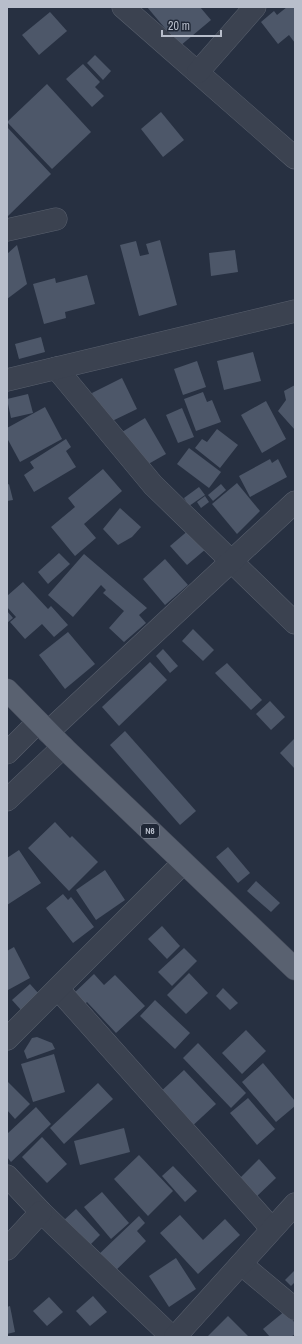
<svg xmlns="http://www.w3.org/2000/svg" width="302" height="1344" viewBox="0 0 302 1344" font-family="'Archivo Narrow',sans-serif">
  <style>
    .building { fill: #4d5769 }
    .lines { fill: none; stroke-linecap: round; stroke-linejoin: round }
    .minor-casing { stroke: #59606e; stroke-width: 23 }
    .major-casing { stroke: #454b5a; stroke-width: 23 }
    .minor { stroke: #3b4250; stroke-width: 22 }
    .major { stroke: #596170; stroke-width: 22 }
    .labels { text-anchor: middle; dominant-baseline: central; stroke-width: 4; stroke-linejoin: round; paint-order: stroke }
    .shield { fill: #1f2736; stroke: #8a919e; stroke-width: 1 }
    .shield-label { font-size: 9px; font-weight: bold; fill: #b8becb }
  </style>
  <rect width="100%" height="100%" fill="#273041"/>
  <g class="building">
    <polygon points="147,7 200,7 211,20 180,46"/>
    <polygon points="287,7 295,7 295,43 289,35 278,44 261,22 274,11 277,15"/>
    <polygon points="50,12 67,31 39,55 22,35"/>
    <polygon points="95,55 111,71 103,80 87,63"/>
    <polygon points="83,64 100,82 95,87 104,96 92,107 66,79"/>
    <polygon points="47,84 91,132 52,169 7,122"/>
    <polygon points="161,112 184,140 163,157 141,129"/>
    <polygon points="7,127 51,174 7,217"/>
    <polygon points="160,240 177,305 139,316 120,245 136,241 140,256 149,254 146,244"/>
    <polygon points="17,245 27,284 7,299 7,254"/>
    <polygon points="235,250 238,272 211,276 209,253"/>
    <polygon points="87,275 95,304 65,312 66,318 44,324 33,284 55,278 56,283"/>
    <polygon points="41,337 45,352 19,359 15,344"/>
    <polygon points="253,352 261,381 224,390 217,361"/>
    <polygon points="197,361 206,387 183,395 174,369"/>
    <polygon points="122,378 137,409 106,424 92,393"/>
    <polygon points="295,385 295,430 278,411 286,400 284,391"/>
    <polygon points="203,392 207,402 212,400 221,422 196,431 184,399"/>
    <polygon points="28,394 33,413 11,418 7,399"/>
    <polygon points="266,401 286,439 262,453 241,415"/>
    <polygon points="45,407 62,439 20,462 7,438 7,428"/>
    <polygon points="182,408 194,437 178,443 166,415"/>
    <polygon points="145,418 166,454 143,467 122,432"/>
    <polygon points="217,429 238,445 220,468 195,448 202,439 207,442"/>
    <polygon points="66,439 71,447 66,451 76,467 34,492 24,475 34,468 30,462"/>
    <polygon points="189,448 221,472 209,488 177,464"/>
    <polygon points="270,459 272,463 278,459 287,477 250,497 239,476"/>
    <polygon points="103,469 122,491 84,524 96,538 75,556 51,527 75,507 68,498"/>
    <polygon points="237,483 260,511 237,534 212,504"/>
    <polygon points="9,484 13,500 7,501 7,485"/>
    <polygon points="221,484 226,490 213,501 208,495"/>
    <polygon points="199,487 205,495 189,506 184,498"/>
    <polygon points="205,496 209,502 201,508 197,502"/>
    <polygon points="120,508 141,527 132,537 118,545 103,529"/>
    <polygon points="190,529 207,548 187,565 170,546"/>
    <polygon points="59,553 70,564 48,584 38,572"/>
    <polygon points="84,554 147,608 139,615 146,623 124,642 109,628 124,611 103,593 106,590 101,585 73,617 48,595"/>
    <polygon points="165,559 188,585 165,605 143,579"/>
    <polygon points="23,582 48,609 51,606 68,625 54,637 42,624 25,639 10,622 16,617 7,607 7,596"/>
    <polygon points="7,611 13,618 7,623"/>
    <polygon points="193,629 214,650 203,661 182,641"/>
    <polygon points="68,632 95,664 65,689 39,655"/>
    <polygon points="163,649 178,666 170,673 156,656"/>
    <polygon points="150,662 167,680 119,726 102,707"/>
    <polygon points="227,663 262,700 251,710 215,673"/>
    <polygon points="270,701 285,717 271,730 256,714"/>
    <polygon points="125,731 196,811 180,825 110,745"/>
    <polygon points="295,738 295,769 280,753"/>
    <polygon points="55,822 70,838 72,836 98,862 69,891 28,848"/>
    <polygon points="228,847 250,873 238,883 216,857"/>
    <polygon points="19,850 41,883 7,905 7,858"/>
    <polygon points="105,870 125,900 96,920 76,890"/>
    <polygon points="256,881 280,903 271,912 247,891"/>
    <polygon points="63,894 68,900 71,897 94,927 73,943 46,908"/>
    <polygon points="162,926 180,946 167,959 148,939"/>
    <polygon points="14,947 30,978 8,990 7,951"/>
    <polygon points="184,948 197,961 172,986 158,972"/>
    <polygon points="189,973 208,993 186,1014 167,995"/>
    <polygon points="94,974 104,985 115,975 145,1006 116,1033 87,1002 82,1007 71,996"/>
    <polygon points="30,984 39,994 21,1010 12,1000"/>
    <polygon points="223,988 238,1003 230,1010 216,996"/>
    <polygon points="155,1000 190,1033 175,1049 140,1016"/>
    <polygon points="246,1030 266,1051 242,1074 222,1053"/>
    <polygon points="37,1037 52,1043 55,1049 27,1059 24,1051 32,1038"/>
    <polygon points="198,1043 246,1093 231,1108 183,1058"/>
    <polygon points="54,1054 65,1092 33,1102 21,1064"/>
    <polygon points="263,1063 295,1101 295,1106 276,1122 242,1082"/>
    <polygon points="184,1070 216,1104 189,1129 157,1095"/>
    <polygon points="7,1081 30,1104 15,1119 7,1110"/>
    <polygon points="98,1083 113,1099 64,1144 50,1128"/>
    <polygon points="248,1098 275,1129 257,1145 230,1113"/>
    <polygon points="36,1107 51,1124 11,1162 7,1157 7,1134"/>
    <polygon points="124,1128 130,1152 80,1165 74,1141"/>
    <polygon points="42,1137 67,1164 47,1183 22,1157"/>
    <polygon points="139,1155 173,1191 148,1216 114,1179"/>
    <polygon points="259,1159 276,1178 255,1198 238,1180"/>
    <polygon points="173,1166 197,1191 185,1202 162,1176"/>
    <polygon points="102,1192 129,1223 111,1239 84,1207"/>
    <polygon points="76,1209 100,1235 87,1248 62,1222"/>
    <polygon points="180,1215 203,1240 225,1219 240,1235 198,1274 160,1233"/>
    <polygon points="139,1216 145,1223 137,1231 146,1241 112,1274 96,1257"/>
    <polygon points="176,1258 196,1289 169,1307 149,1276"/>
    <polygon points="295,1270 295,1282 291,1286 285,1280"/>
    <polygon points="93,1296 107,1312 90,1326 76,1311"/>
    <polygon points="49,1297 63,1312 47,1326 33,1311"/>
    <polygon points="10,1306 15,1332 7,1334 7,1307"/>
    <polygon points="285,1311 295,1323 295,1334 291,1337 270,1337 263,1329"/>
    <polygon points="228,1316 249,1337 207,1337"/>
  </g>
  <g class="lines">
    <defs>
      <g id="minor">
        <polyline points="123,7 295,158"/>
        <polyline points="198,72 255,7"/>
        <polyline points="7,230 56,219"/>
        <polyline points="56,368 153,485 295,623"/>
        <polyline points="7,380 295,311"/>
        <polyline points="48,732 295,502"/>
        <polyline points="7,753 38,722"/>
        <polyline points="7,800 63,747"/>
        <polyline points="58,989 272,1229"/>
        <polyline points="7,1039 183,863"/>
        <polyline points="7,1176 41,1212 172,1337"/>
        <polyline points="7,1249 41,1212"/>
        <polyline points="241,1264 295,1309"/>
        <polyline points="175,1337 295,1204"/>
      </g>
      <polyline id="major" points="7,690 63,747 295,969"/>
    </defs>
    <use href="#minor" class="minor-casing"/>
    <use href="#major" class="major-casing"/>
    <use href="#minor" class="minor"/>
    <use href="#major" class="major"/>
  </g>
  <g class="labels">
    <rect class="shield" x="141" y="824" width="18" height="14" rx="3"/>
    <g class="shield-label">
      <text x="150" y="831">N6</text>
    </g>
  </g>
  <rect width="302" height="1344" fill="none" stroke="#b8becb" stroke-width="16"/>
  <path d="M162 30v6h59v-6" fill="none" stroke="#b8becb" stroke-width="2"/>
  <text x="168" y="30" font-size="12" fill="#b8becb" stroke="#1f2736" stroke-width="3" paint-order="stroke">20 m</text>
</svg>
